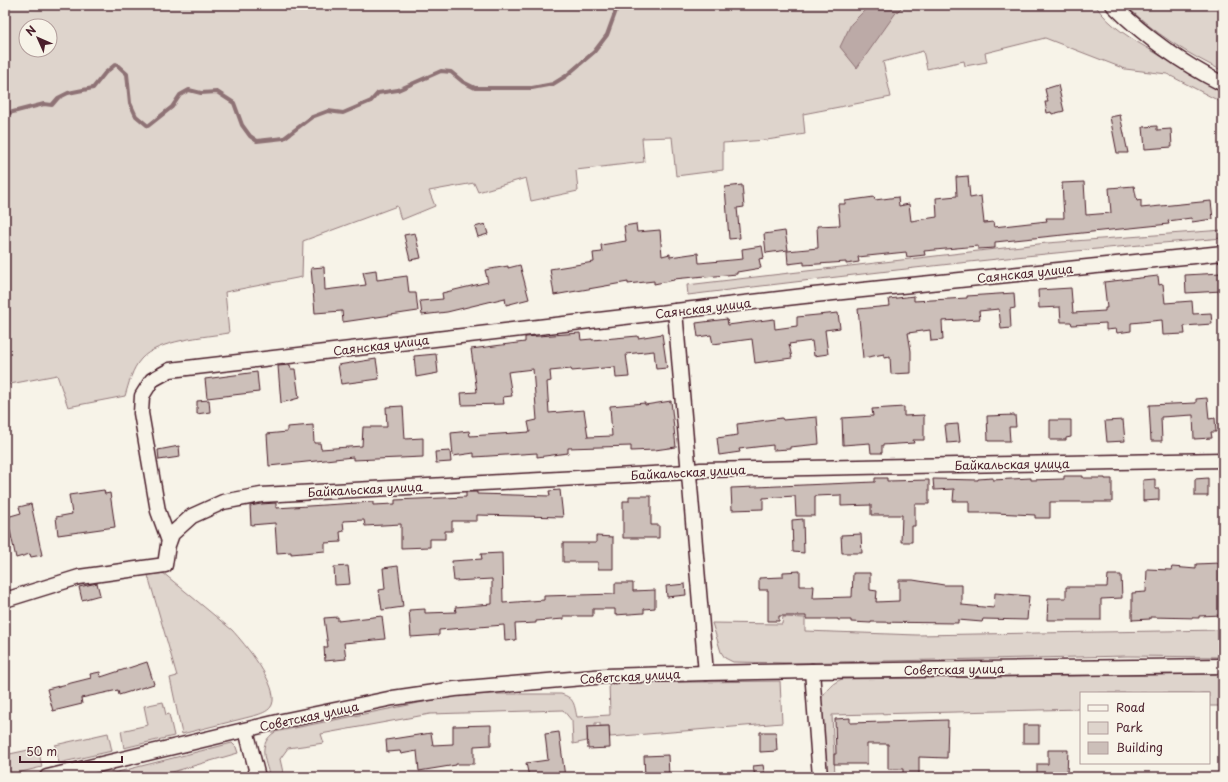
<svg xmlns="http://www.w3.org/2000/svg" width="1228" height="782" viewBox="0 0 1228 782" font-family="'Playpen Sans',sans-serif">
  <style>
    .green { fill: #ded4cc; stroke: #947a7c; fill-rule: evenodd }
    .water { fill: #bcaaa7; stroke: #8e7275 }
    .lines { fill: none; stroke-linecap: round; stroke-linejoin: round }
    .stream { stroke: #8e7275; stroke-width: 4 }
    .building { fill: #ccbfb9; stroke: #4a1f2b }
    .minor-casing { stroke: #4a1f2b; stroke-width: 17 }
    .minor { stroke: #f7f3e8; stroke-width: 14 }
    .labels { text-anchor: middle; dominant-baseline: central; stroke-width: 3.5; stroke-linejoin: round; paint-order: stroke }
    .street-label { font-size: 12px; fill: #4a1f2b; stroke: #f7f3e8 }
  </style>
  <rect width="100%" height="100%" fill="#f7f3e8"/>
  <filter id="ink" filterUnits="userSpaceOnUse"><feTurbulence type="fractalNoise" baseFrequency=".025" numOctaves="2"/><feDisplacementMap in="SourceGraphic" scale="8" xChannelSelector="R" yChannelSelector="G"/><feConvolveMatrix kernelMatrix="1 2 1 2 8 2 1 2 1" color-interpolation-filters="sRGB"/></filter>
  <g filter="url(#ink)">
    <g class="green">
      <path d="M5 5H870L851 24 895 14 904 5H1095C1110 27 1132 39 1154 52 1177 66 1200 80 1223 93V141L1221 102 1167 74 1125 69 1045 38 985 53 987 62 965 66 964 61 927 69 923 51 883 62 891 97 803 114 805 134 767 140 723 143V170L676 176 672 137 642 138 644 162 576 170 578 191 531 201 526 178 478 192 474 183 429 191 435 206 401 220 397 206 303 241 302 277 225 292 229 333C204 337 158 340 141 359 132 369 129 383 125 396L68 407 57 375 5 385ZM26 26H50V50H26Z"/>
      <path d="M1126 5H1223V71C1189 55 1152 32 1126 5Z"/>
      <path d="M1223 230V238C1044 252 866 273 688 295L687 285 1047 243Z"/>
      <path d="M147 572H162L232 630C244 643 280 686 272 705 269 711 263 713 257 715L182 734 170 678 177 676Z"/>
      <polygon points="783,617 805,618 805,631 917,635 1223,630 1223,657 1128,656 789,663 733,662 725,658 721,652 712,623 782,624"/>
      <path d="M1223 674V706H1209V693H1081V709L832 715 835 777H826L821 699C826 690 832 683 842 679Z"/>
      <path d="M780 681 782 723 610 737 609 726H600V723H595V726L587 727V741L573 744 572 721 563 710 430 714 321 734 324 743 288 748 280 759 284 777H270C265 760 257 744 275 732L448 697 477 694H561C575 698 574 705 577 717L610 715 609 683Z"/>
      <polygon points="163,702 166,715 169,714 174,736 124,748 121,731 148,725 144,706"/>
      <polygon points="108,733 112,751 59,763 55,745"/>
      <polygon points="232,743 236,747 238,753 155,777 98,777"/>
      <polygon points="38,748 42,767 5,776 5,755"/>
    </g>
    <polygon class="water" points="870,5 904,5 895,14 857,68 840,47 851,24"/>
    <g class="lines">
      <polyline class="stream" points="5,114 44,104 52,105 58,98 68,93 93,88 105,73 116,64 127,74 130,103 136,116 148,126 172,107 180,95 189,90 201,93 217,92 234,103 242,125 250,136 257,141 284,138 312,117 328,111 343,113 371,101 378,93 398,90 441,71 451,72 463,82 475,88 532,88 553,84 566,76 594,52 607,35 618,5"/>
    </g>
    <g class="building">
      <polygon points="1058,85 1064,111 1052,114 1051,112 1047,113 1045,102 1048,102 1045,89"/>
      <polygon points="1120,115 1128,153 1117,153 1110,117"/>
      <polygon points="1157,126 1157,130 1171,129 1172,147 1145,149 1143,127"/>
      <polygon points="968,176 970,198 981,196 984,223 993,222 994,227 1047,221 1046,218 1064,218 1062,183 1084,182 1086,215 1111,213 1109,188 1134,186 1137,201 1141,200 1141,208 1211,201 1213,219 1192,222 1191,218 1168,221 1169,224 995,242 995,248 978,249 978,246 924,251 925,255 907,257 906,252 858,257 859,262 846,264 846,262 804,265 804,262 788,264 787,251 818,248 817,226 840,225 838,204 845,204 845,201 874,197 875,200 898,197 899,206 909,204 911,221 937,217 936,198 957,196 956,177"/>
      <polygon points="742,185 744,207 737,208 740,238 729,239 725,187"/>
      <polygon points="485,224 488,234 478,237 475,227"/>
      <polygon points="636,224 637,232 660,230 662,256 670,254 670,257 698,253 699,263 743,259 742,249 762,246 764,258 759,259 761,268 737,272 737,274 705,277 705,276 674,279 674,280 654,284 654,281 628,284 628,282 554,295 550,269 594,262 593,253 602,252 601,245 626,241 624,226"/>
      <polygon points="785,231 788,250 766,253 764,234"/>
      <polygon points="415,233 421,258 410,260 404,235"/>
      <polygon points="520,265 529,299 506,305 505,298 447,312 422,315 420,301 443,299 442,293 488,282 485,270 508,266 508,268"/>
      <polygon points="324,267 325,290 366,285 363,272 376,270 377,280 407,276 409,293 416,293 418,311 343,322 342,311 315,313 311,268"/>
      <polygon points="1221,273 1222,291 1186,293 1185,275"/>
      <polygon points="1158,276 1159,285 1163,284 1165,303 1192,301 1193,314 1211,313 1212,324 1184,326 1185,334 1163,335 1162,320 1131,323 1131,331 1117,333 1116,329 1106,330 1106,323 1072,325 1071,322 1061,322 1060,307 1039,308 1038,290 1071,288 1073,313 1105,311 1105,308 1107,308 1104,282"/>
      <polygon points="1014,293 1015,308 1010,309 1011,328 1001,329 999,309 979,311 980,319 942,321 943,340 931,341 930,330 908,333 911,351 911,373 891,374 890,357 884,358 884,354 863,358 858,309 890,306 889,299 914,296 914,301 967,298 967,296"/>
      <polygon points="838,313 840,328 825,330 828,354 814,356 812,341 789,344 792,358 755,363 752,339 713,344 711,335 698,337 696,323 727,319 728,325 774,319 775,329 797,326 797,317"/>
      <polygon points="580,333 581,340 592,339 592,340 638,336 638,338 662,334 667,368 656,369 654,351 626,354 629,377 616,378 615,367 572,371 571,369 550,371 551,381 547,382 549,413 584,410 588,437 612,436 610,406 645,403 645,405 671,401 676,447 655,450 631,451 631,446 568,448 568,453 537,457 537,453 474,457 474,453 453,456 451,433 469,431 470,436 530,432 528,422 537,420 533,369 508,372 512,396 503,397 504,404 462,405 461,393 477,392 471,349 525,342 525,337"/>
      <polygon points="436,354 438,373 416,377 414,356"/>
      <polygon points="376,359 379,379 341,384 338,365"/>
      <polygon points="290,365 291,369 295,369 299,398 281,403 278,366"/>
      <polygon points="257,372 259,392 207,398 205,379"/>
      <polygon points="1207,398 1209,419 1215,418 1216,432 1211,432 1212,438 1194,439 1193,415 1161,417 1162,441 1151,441 1149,405 1196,403 1196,399"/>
      <polygon points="209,400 210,412 197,414 197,401"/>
      <polygon points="403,406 405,439 423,438 423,457 353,460 353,457 269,466 267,434 287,432 287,427 313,425 314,443 320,443 321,449 362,446 363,427 387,427 386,407"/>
      <polygon points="904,407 904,416 924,415 924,440 913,440 914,443 882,445 882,453 871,453 870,443 843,445 842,418 873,416 872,409"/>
      <polygon points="1015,415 1016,427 1009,427 1010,441 988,441 987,416"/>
      <polygon points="817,417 819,444 790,447 790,449 773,450 773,445 739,449 740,452 719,455 717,438 738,435 737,424 782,418 783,420"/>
      <polygon points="1050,420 1071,420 1071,437 1066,438 1066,440 1050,440"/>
      <polygon points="1123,420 1125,441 1107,442 1105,421"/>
      <polygon points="958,424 960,442 947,443 945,425"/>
      <polygon points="179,446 180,457 159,460 158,450"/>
      <polygon points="450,451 451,462 436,463 435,452"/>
      <polygon points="1064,476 1083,476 1083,478 1105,478 1105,479 1112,479 1112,502 1050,502 1050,518 1035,518 1035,515 995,513 969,513 969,501 953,501 954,489 934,490 933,479 978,480 978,479 993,478 993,480 1031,478 1031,480 1064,479"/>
      <polygon points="875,478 887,478 887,481 929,480 929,504 915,504 915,526 912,526 912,542 901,542 902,515 871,515 871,505 841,506 841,495 815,496 815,516 796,516 795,496 763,498 763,509 732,510 731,488 875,482"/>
      <polygon points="1208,478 1208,496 1195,496 1195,479"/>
      <polygon points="1155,479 1155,489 1159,489 1159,500 1143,501 1143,480"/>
      <polygon points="104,490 105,494 110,493 115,527 58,535 56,517 72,514 69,495"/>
      <polygon points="560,490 563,517 477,515 477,521 452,521 452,531 445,531 445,539 430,539 430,547 401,548 401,524 365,526 364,520 343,521 344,531 340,532 341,542 325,543 325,551 291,554 291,552 277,553 275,523 251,525 250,506 261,504 276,503 276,508 373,502 373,505 395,504 395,500 466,497 466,492 477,492 477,494 550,496 549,491"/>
      <polygon points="629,496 651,496 651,525 659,525 659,538 623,538 623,501 629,501"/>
      <polygon points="31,504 42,555 31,557 30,554 16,558 7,517 21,513 19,507"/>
      <polygon points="803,519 804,553 793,552 792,520"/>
      <polygon points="861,534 862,553 842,553 841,535"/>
      <polygon points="596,536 613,537 613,569 598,569 598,562 563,562 563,543 596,543"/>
      <polygon points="502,553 503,603 544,600 544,596 615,594 615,583 633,583 633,591 655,590 655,608 644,609 644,613 615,615 615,609 593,609 593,616 564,616 564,619 536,621 536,623 515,624 516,640 505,641 504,625 439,630 439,635 411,637 409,610 425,609 425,613 456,612 455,607 492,604 492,579 454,581 452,561 482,559 481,554"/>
      <polygon points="1220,563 1220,584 1223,584 1223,615 1199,616 1199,618 1150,617 1150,619 1132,620 1132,593 1146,592 1147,569 1171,570 1172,567 1196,569 1196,564"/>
      <polygon points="348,566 350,584 335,585 334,567"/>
      <polygon points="398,566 403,607 382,610 379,590 385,589 383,568"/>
      <polygon points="800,571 800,586 814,586 813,598 852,597 853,573 870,573 870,590 877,591 876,602 899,601 899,580 913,580 944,585 962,585 962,605 994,608 995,593 1029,596 1027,620 983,619 982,622 958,620 958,623 871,622 871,623 851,622 851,620 838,620 838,619 806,619 806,616 779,616 779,621 768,621 768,590 759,590 759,578 783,577 783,572"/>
      <polygon points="1108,575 1121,575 1122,598 1101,599 1101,620 1047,620 1048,598 1066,598 1066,587 1107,587"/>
      <polygon points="97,583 100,595 82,600 79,587"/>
      <polygon points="685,584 686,595 667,597 666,586"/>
      <polygon points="382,616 385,639 344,643 346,659 325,661 324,647 328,647 324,618 338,617 338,621"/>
      <polygon points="147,662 154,684 119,695 118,690 81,698 82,704 53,711 47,689 91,678 90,674 100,672 101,677"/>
      <polygon points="850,718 850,723 948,720 947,758 919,757 919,775 903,775 903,769 888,769 888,744 867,744 867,764 834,764 834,754 836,754 835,719"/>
      <polygon points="491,725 491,745 474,746 474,764 456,764 456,765 419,771 417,751 401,754 400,751 387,752 386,740 431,733 433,745 453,744 453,726"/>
      <rect x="1023" y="725" width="16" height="18"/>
      <polygon points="609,726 610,748 588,749 587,727"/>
      <polygon points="559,732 565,777 529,777 526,763 548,760 545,734"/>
      <polygon points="760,732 776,732 777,751 760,752"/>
      <polygon points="1048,750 1068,750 1067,775 1050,775 1050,777 1037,777 1037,764 1048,764"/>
      <polygon points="668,755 669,776 645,777 644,756"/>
      <polygon points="763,765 765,777 755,777 753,766"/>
    </g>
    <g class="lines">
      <defs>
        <g id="minor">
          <path d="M1113 5C1145 37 1183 64 1223 84"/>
          <polyline points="675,311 706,673"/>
          <polyline points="169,541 158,511 141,413 142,396 152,380 170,370 804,296 1223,253"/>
          <polyline points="5,600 79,577 165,565 168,545 172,534 192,516 223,502 261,495 689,472 701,470 1223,460"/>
          <polyline points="812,671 820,777"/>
          <polyline points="246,730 258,777"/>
          <polyline points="47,777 282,721 393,698 455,689 606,676 706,673 812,671 1223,666"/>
        </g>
      </defs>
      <use href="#minor" class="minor-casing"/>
      <use href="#minor" class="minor"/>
    </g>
  </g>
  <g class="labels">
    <g class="street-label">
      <text transform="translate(1025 273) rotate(-6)">Саянская улица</text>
      <text transform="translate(703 308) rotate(-7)">Саянская улица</text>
      <text transform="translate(381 345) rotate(-7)">Саянская улица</text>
      <text transform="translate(1012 464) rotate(-1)">Байкальская улица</text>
      <text transform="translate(688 472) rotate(-3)">Байкальская улица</text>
      <text transform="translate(365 489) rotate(-3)">Байкальская улица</text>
      <text transform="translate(954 669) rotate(-1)">Советская улица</text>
      <text transform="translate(630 676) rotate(-3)">Советская улица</text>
      <text transform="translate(309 716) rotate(-12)">Советская улица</text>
    </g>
  </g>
  <rect width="1228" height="782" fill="none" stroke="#f7f3e8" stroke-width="20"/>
  <rect x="10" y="10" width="1208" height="762" fill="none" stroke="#4a1f2b" stroke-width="1.5" filter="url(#ink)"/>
  <rect x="1080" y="692" width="130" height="72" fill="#f7f3e8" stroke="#b29e9c"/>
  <rect x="1088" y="705" width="20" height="6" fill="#f7f3e8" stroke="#b29e9c"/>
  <text x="1116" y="712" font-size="12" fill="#4a1f2b">Road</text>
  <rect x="1088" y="722" width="20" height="12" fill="#ded4cc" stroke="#b29e9c"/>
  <text x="1116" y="732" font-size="12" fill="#4a1f2b">Park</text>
  <rect x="1088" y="742" width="20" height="12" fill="#ccbfb9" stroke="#b29e9c"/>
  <text x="1116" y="752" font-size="12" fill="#4a1f2b">Building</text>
  <g transform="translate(38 38) rotate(315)"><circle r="19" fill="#f7f3e8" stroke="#b29e9c"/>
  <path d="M0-3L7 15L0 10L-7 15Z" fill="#4a1f2b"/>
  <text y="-6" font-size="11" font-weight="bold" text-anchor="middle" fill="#4a1f2b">N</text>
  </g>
  <path d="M20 756v6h102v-6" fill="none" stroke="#4a1f2b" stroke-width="2"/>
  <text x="26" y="756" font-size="12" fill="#4a1f2b" stroke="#f7f3e8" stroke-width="3" paint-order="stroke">50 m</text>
</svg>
